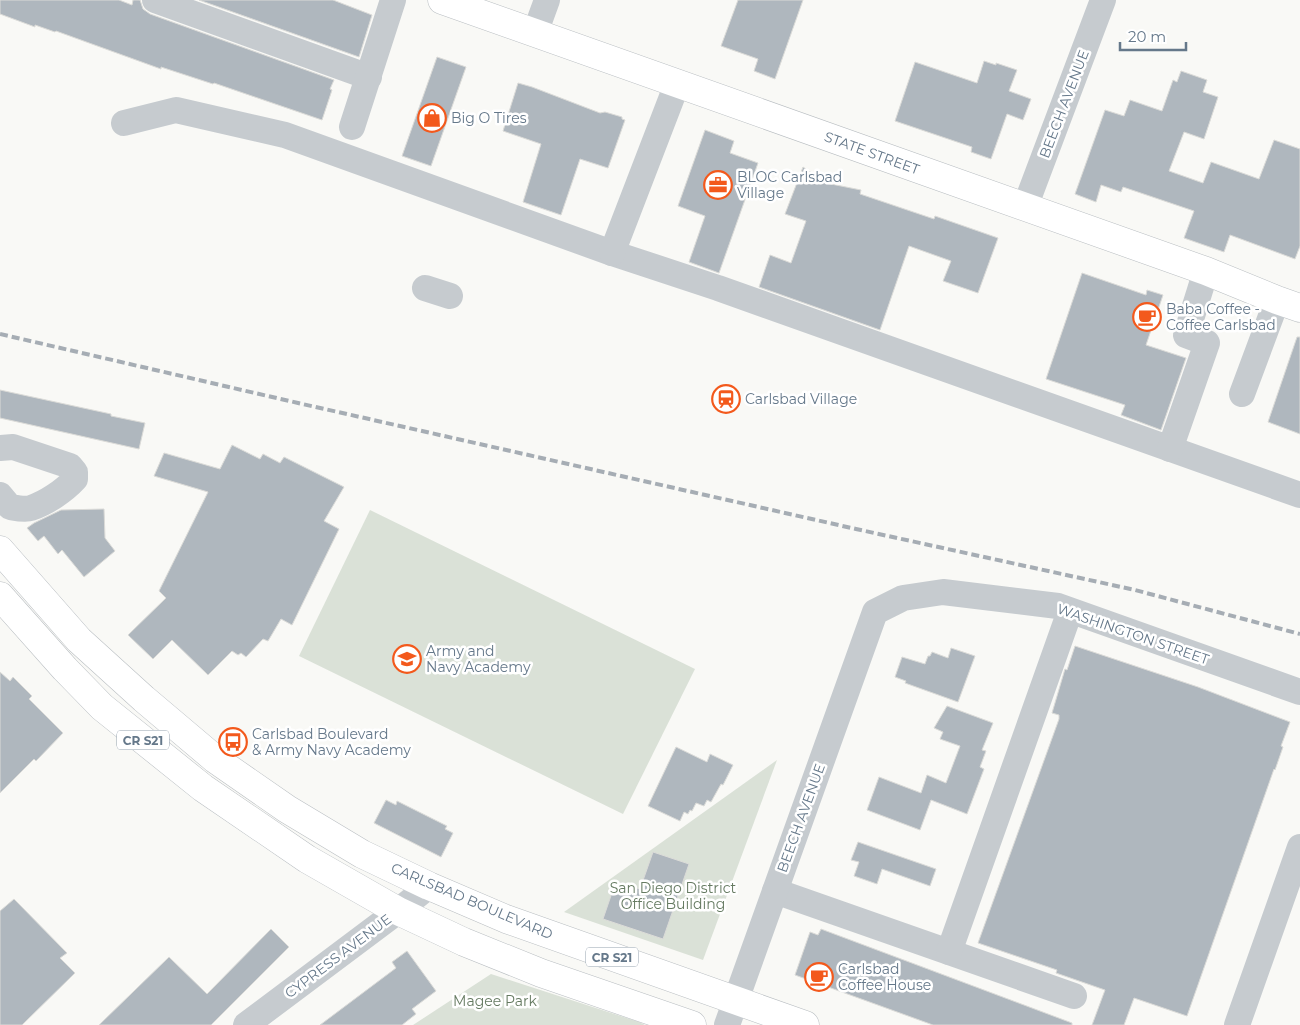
<svg xmlns="http://www.w3.org/2000/svg" width="1300" height="1025" viewBox="0 0 1300 1025" font-family="Montserrat,sans-serif">
  <style>
    .green { fill: #dae1d7 }
    .building { fill: #afb7be; stroke: #dbdbd8 }
    .lines { fill: none; stroke-linecap: round; stroke-linejoin: round }
    .major-casing { stroke: #b9bec2; stroke-width: 29 }
    .minor { stroke: #c6cbcf; stroke-width: 26 }
    .major { stroke: #fff; stroke-width: 28 }
    .rail { stroke: #a6adb4; stroke-width: 4; stroke-dasharray: 8 4; stroke-linecap: butt }
    .labels { text-anchor: middle; dominant-baseline: central; stroke-width: 5; stroke-linejoin: round; paint-order: stroke }
    .shield { fill: #fff; stroke: #93a0ad; stroke-width: 1 }
    .shield-label { font-size: 12px; font-weight: bold; fill: #65788a }
    .street-label { font-size: 14px; fill: #65788a; stroke: #fff }
    .poi-label { font-size: 14px; fill: #65788a; stroke: #fff; text-anchor: start }
    .park-label { font-size: 14px; fill: #657a61; stroke: #fff }
  </style>
  <rect width="100%" height="100%" fill="#f9f9f6"/>
  <g class="green">
    <polygon points="370,510 695,669 623,814 299,656"/>
    <polygon points="777,760 703,960 564,912"/>
    <polygon points="491,974 639,1022 645,1025 413,1025"/>
  </g>
  <g class="building">
    <polygon points="0,0 119,0 132,5 133,0 140,0 143,9 150,14 334,80 330,89 332,90 322,120 214,83 213,84 161,67 161,69 56,31 55,32 35,25 35,27 0,14"/>
    <polygon points="199,0 333,0 372,15 359,57"/>
    <polygon points="738,0 803,0 775,79 754,71 758,59 721,46"/>
    <polygon points="437,57 466,67 431,166 402,156"/>
    <polygon points="984,61 996,65 996,63 1017,70 1009,91 1031,99 1023,120 1007,114 991,159 971,152 972,147 895,121 915,62 977,83"/>
    <polygon points="1181,71 1207,80 1203,92 1218,97 1204,139 1184,132 1169,171 1203,183 1211,162 1259,179 1274,140 1300,149 1300,246 1295,259 1230,235 1224,252 1184,238 1194,211 1123,187 1121,192 1101,185 1096,202 1075,194 1105,110 1124,116 1130,100 1162,111 1173,80 1177,82"/>
    <polygon points="518,83 532,87 600,113 605,112 622,117 622,119 625,120 608,168 580,159 561,215 523,202 541,144 503,131"/>
    <polygon points="705,130 734,141 730,153 758,163 719,273 689,262 705,216 678,206"/>
    <polygon points="803,167 826,183 861,190 860,194 934,219 935,216 998,238 978,293 943,281 951,261 909,246 880,330 759,287 770,255 791,263 806,221 785,214"/>
    <polygon points="1082,273 1146,295 1147,290 1163,295 1146,345 1186,358 1161,430 1121,415 1125,405 1046,379"/>
    <polygon points="1297,337 1300,337 1300,434 1268,422"/>
    <polygon points="0,390 111,414 111,416 145,423 139,449 0,418"/>
    <polygon points="232,445 260,459 263,454 280,463 284,457 344,487 324,521 339,529 292,625 281,619 268,641 263,639 246,657 241,653 238,655 232,651 208,675 172,640 153,659 128,635 166,598 159,591 208,492 154,476 164,453 220,469"/>
    <polygon points="104,509 105,538 115,551 84,577 62,550 58,554 44,536 38,541 27,528 34,523 61,510"/>
    <polygon points="1075,646 1198,687 1290,722 1281,746 1283,747 1275,770 1274,769 1187,1016 1134,998 1124,1025 1092,1025 1105,990 1056,973 1057,970 978,943 1059,719 1059,715 1052,713 1065,669 1067,670"/>
    <polygon points="951,648 975,656 958,702 905,683 906,681 895,677 902,657 925,664 928,656 930,656 932,652 948,658"/>
    <polygon points="0,672 10,681 13,677 32,696 29,699 63,733 36,761 34,759 0,793"/>
    <polygon points="947,706 993,723 982,750 986,751 980,767 984,769 967,814 931,800 920,830 867,810 879,777 921,793 927,775 946,783 960,746 940,739 943,732 934,728"/>
    <polygon points="676,747 707,762 710,754 733,765 723,785 721,784 711,802 707,800 704,806 696,803 692,811 690,810 688,814 684,812 680,821 648,806"/>
    <polygon points="386,800 396,805 397,801 447,826 445,829 453,833 441,857 374,823"/>
    <polygon points="858,842 936,869 930,886 882,869 877,884 854,876 859,862 851,860"/>
    <polygon points="653,852 689,864 663,939 603,919 616,881 640,889"/>
    <polygon points="14,899 67,953 60,958 75,973 22,1025 0,1025 0,911"/>
    <polygon points="271,929 289,947 211,1025 99,1025 169,957 207,994"/>
    <polygon points="821,929 1072,1023 1072,1025 933,1025 795,975 810,932 818,935"/>
    <polygon points="407,951 436,991 412,1009 416,1014 402,1025 320,1025 396,968 392,962"/>
  </g>
  <g class="lines">
    <defs>
      <g id="major">
        <polyline points="442,0 1206,271 1277,300 1300,308"/>
        <polyline points="0,550 79,640 144,699 215,759 287,809 362,854 429,886 506,919 805,1025"/>
        <polyline points="0,596 65,669 102,707 203,788 307,859 398,911 464,942 541,973 692,1025"/>
      </g>
    </defs>
    <use href="#major" class="major-casing"/>
    <g class="minor">
      <polyline points="155,0 369,77"/>
      <polyline points="535,33 547,0"/>
      <polyline points="124,123 176,110 285,135 612,253 718,288 1300,495"/>
      <polyline points="352,127 393,0"/>
      <polyline points="1025,207 1103,0"/>
      <polyline points="612,253 677,84"/>
      <polyline points="425,288 450,296"/>
      <polyline points="1242,394 1277,300"/>
      <path d="M0 448 13 447 70 466 75 472V479C64 491 46 503 31 508 25 510 16 508 10 507L0 495"/>
      <polyline points="1170,449 1207,343 1186,335 1206,271"/>
      <polyline points="775,891 1074,996"/>
      <polyline points="949,952 1070,611"/>
      <polyline points="246,1025 398,911 429,886"/>
      <polyline points="727,1025 875,612 903,598 943,592 1058,606 1300,692"/>
      <polyline points="1237,1025 1300,847"/>
    </g>
    <use href="#major" class="major"/>
    <polyline class="rail" points="0,334 298,403 856,529 1135,590 1300,634"/>
  </g>
  <defs>
    <symbol id="shop-ring" viewBox="-11 -11 22 22"><circle r="9.5" fill="#fff" stroke="#f3591c" stroke-width="1.5"/><path d="M-5-2.5h2.3a2.7 3.5 0 0 1 5.4 0H5L5.5 6h-11ZM-1.5-2.5h3a1.5 2.3 0 0 0-3 0Z" fill="#f3591c"/></symbol>
    <symbol id="office-ring" viewBox="-11 -11 22 22"><circle r="9.5" fill="#fff" stroke="#f3591c" stroke-width="1.5"/><path d="M-6-3h4V-5.5h4V-3h4V5H-6ZM-1-4.5V-3h2v-1.5ZM-6 0V1H6V0Z" fill="#f3591c"/></symbol>
    <symbol id="cafe-ring" viewBox="-11 -11 22 22"><circle r="9.5" fill="#fff" stroke="#f3591c" stroke-width="1.5"/><path d="M-5.5-4.5H6V0H3Q3 3.5 0 3.5H-2.5Q-5.5 3.5-5.5 0ZM3-3.2v2h1.7v-2ZM-6 4.5H4V6H-6Z" fill="#f3591c"/></symbol>
    <symbol id="station-ring" viewBox="-11 -11 22 22"><circle r="9.5" fill="#fff" stroke="#f3591c" stroke-width="1.5"/><path d="M-3-6H3Q5-6 5-4V2Q5 4 3 4L4.5 6H3L1.5 4h-3L-3 6H-4.5L-3 4Q-5 4-5 2V-4Q-5-6-3-6ZM-3.5-4v3h7v-3ZM-3.5 1v1.5H-2V1ZM2 1v1.5H3.5V1Z" fill="#f3591c"/></symbol>
    <symbol id="school-ring" viewBox="-11 -11 22 22"><circle r="9.5" fill="#fff" stroke="#f3591c" stroke-width="1.5"/><path d="M0-5L7-2L0 1L-7-2ZM-4 1L0 2.5L4 1V4Q0 6-4 4Z" fill="#f3591c"/></symbol>
    <symbol id="bus-ring" viewBox="-11 -11 22 22"><circle r="9.5" fill="#fff" stroke="#f3591c" stroke-width="1.5"/><path d="M-5-6H5V4H4V6H2V4H-2V6H-4V4H-5ZM-3.5-4V0h7V-4ZM-3.5 1.2v1.5H-2V1.2ZM2 1.2v1.5H3.5V1.2Z" fill="#f3591c"/></symbol>
  </defs>
  <g fill-rule="evenodd">
    <use href="#shop-ring" x="416" y="102" width="32" height="32"/>
    <use href="#office-ring" x="702" y="169" width="32" height="32"/>
    <use href="#cafe-ring" x="1131" y="301" width="32" height="32"/>
    <use href="#station-ring" x="710" y="383" width="32" height="32"/>
    <use href="#school-ring" x="391" y="643" width="32" height="32"/>
    <use href="#bus-ring" x="217" y="726" width="32" height="32"/>
    <use href="#cafe-ring" x="803" y="961" width="32" height="32"/>
  </g>
  <g class="labels">
    <g class="shield">
      <rect x="117" y="730.5" width="52" height="19" rx="4"/>
      <rect x="586" y="947.5" width="52" height="19" rx="4"/>
    </g>
    <g class="shield-label">
      <text x="143" y="740">CR S21</text>
      <text x="612" y="957">CR S21</text>
    </g>
    <g class="street-label">
      <text transform="translate(1064 104) rotate(-69)">BEECH AVENUE</text>
      <text transform="translate(872 153) rotate(20)">STATE STREET</text>
      <text transform="translate(1133 634) rotate(19)">WASHINGTON STREET</text>
      <text transform="translate(801 818) rotate(-70)">BEECH AVENUE</text>
      <text transform="translate(472 901) rotate(23)">CARLSBAD BOULEVARD</text>
      <text transform="translate(338 956) rotate(-37)">CYPRESS AVENUE</text>
    </g>
    <g class="poi-label">
      <text x="451" y="118">Big O Tires</text>
      <text x="737" y="177">BLOC Carlsbad<tspan x="737" dy="16">Village</tspan></text>
      <text x="1166" y="309">Baba Coffee -<tspan x="1166" dy="16">Coffee Carlsbad</tspan></text>
      <text x="745" y="399">Carlsbad Village</text>
      <text x="426" y="651">Army and<tspan x="426" dy="16">Navy Academy</tspan></text>
      <text x="252" y="734">Carlsbad Boulevard<tspan x="252" dy="16">&amp; Army Navy Academy</tspan></text>
      <text x="838" y="969">Carlsbad<tspan x="838" dy="16">Coffee House</tspan></text>
    </g>
    <g class="park-label">
      <text x="673" y="888">San Diego District<tspan x="673" dy="16">Office Building</tspan></text>
      <text x="495" y="1001">Magee Park</text>
    </g>
  </g>
  <path d="M1120 42v8h66v-8" fill="none" stroke="#65788a" stroke-width="2.5"/>
  <text x="1128" y="42" font-size="15" fill="#65788a" stroke="#ffffff" stroke-width="4" paint-order="stroke">20 m</text>
</svg>
